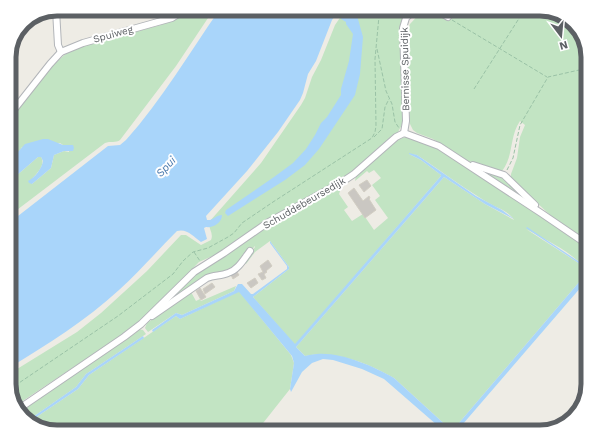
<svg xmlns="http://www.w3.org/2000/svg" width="597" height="441" viewBox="0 0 597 441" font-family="'Work Sans',sans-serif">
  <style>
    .green { fill: #c2e4c3 }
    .water { fill: #a9d5fa }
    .building { fill: #cac7c2; stroke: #d2cec3 }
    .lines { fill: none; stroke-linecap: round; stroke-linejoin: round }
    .minor-casing { stroke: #b2b5b9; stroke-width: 8 }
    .path { stroke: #9ac2a6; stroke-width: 1; stroke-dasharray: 4 2; stroke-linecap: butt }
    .minor { stroke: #fff; stroke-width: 6 }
    .labels { text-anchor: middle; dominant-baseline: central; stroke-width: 4; stroke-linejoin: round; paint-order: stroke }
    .street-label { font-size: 10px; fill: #5c6064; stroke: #fff }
    .water-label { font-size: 11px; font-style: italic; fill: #4676ab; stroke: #fff }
    .rim { fill: none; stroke: #5c6064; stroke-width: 5 }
  </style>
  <rect width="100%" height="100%" fill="#eeece5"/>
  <g class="green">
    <path d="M189 9H214L176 66 120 140C116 143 110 141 105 143L9 216V182L38 157H41C46 165 37 173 32 179V184L51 168 54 155 64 151 69 152V145H63L60 143 22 147 16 156 9 162V118L54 64 68 52 78 47 161 25 171 20Z"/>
    <path d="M346 9H410L401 21 400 44 404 90V121L398 132 355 171 217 254 199 262 141 322 131 329 18 404 9 387V374L77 332 101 313 147 271 181 235H186L201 245 211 240C214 233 208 228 209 222L261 163 301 105 305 98 312 77 321 60 335 25Z"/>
    <path d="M424 9H540L569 19 588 57V242L552 217 511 178V174L517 158 520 137 525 125 520 121C509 137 514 156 502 171L468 161 433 139 417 133 413 130 410 124 406 35 410 24Z"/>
    <path d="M406 137 415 138 437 147 588 246V273C577 254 546 240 526 229L580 264 584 269 586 274 453 430H451L394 378C367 363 336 350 305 356L296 347 444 177 485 204 514 220C510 213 501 209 494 206 467 191 443 172 417 155L409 154 421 160 441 175V176L295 345 253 297 289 269V267L270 241 255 252 246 264 243 262 255 247V246L233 270 212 275 153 314 200 270 234 250 269 224 334 189 339 190 340 191 339 194 348 207 344 210 352 221 363 214 374 230 388 218 375 200 380 196 372 185 381 178 374 170 369 173 367 171 355 181 356 175 393 143 399 139Z"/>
    <polygon points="473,166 501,176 534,206"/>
    <polygon points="236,286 234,291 182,315 176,313 148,332 145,328 147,323 191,292 196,301 200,299 201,301"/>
    <polygon points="239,291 291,355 294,363 290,389 256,432 57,432 29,422 78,389 89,375 176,316 180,319"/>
    <polygon points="138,329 143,330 146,334 86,374 76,387 27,421 21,409"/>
  </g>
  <g class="water">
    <path d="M220 9H352L356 12 363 37 360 74 355 95 319 149 305 165 285 180 228 216 225 213 226 210 274 177 293 163 306 149 315 135 321 123 327 117 341 95V89L349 61 353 34 346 24V22L341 19 342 13H337L332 20 316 61 308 74 303 93 300 100 278 132 247 171 206 216 207 220C213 221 216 215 222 215 222 223 213 228 206 227L204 228 207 239 201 242C194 237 187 228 177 231 158 250 140 271 119 290 85 321 48 344 9 368V223L108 146 120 145 126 140C162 100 189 53 220 9Z"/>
    <path d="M43 139H48L63 145H73L74 148 73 151H64L54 155 51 168 32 184 29 183 28 181C35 178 42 168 43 161L41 157H38L9 182V162L25 144Z"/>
    <path d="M409 153 417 155 476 196 502 210 514 219 485 204 444 177 297 346 296 347 305 356C309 355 313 354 317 354 341 352 373 366 394 378L451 430H453L586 274 584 269 580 264 526 228 527 227 581 263 588 273V279L456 432H445L384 379 362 369 333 360 323 359 312 363 302 372 291 392 290 389 294 363 292 356 239 292 180 319 176 316 153 332 152 330 176 313 182 315 234 291 238 284H242L251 294H253L287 269V266L270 243V241L289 267V269L253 297 295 344 441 176V175L421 160 409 154Z"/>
    <polygon points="143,336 144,338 89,375 78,389 29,422 28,422 27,421 76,387 86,374"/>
  </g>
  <g class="building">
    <polygon points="367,180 371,186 364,192 359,185"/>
    <polygon points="354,188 363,201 369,196 370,198 369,199 376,210 365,218 348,193"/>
    <polygon points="268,260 272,266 266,271 267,272 264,274 266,278 262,280 258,274 263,272 260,266"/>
    <polygon points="237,272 239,275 233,279 231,275"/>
    <polygon points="255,278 258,283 251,288 247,283"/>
    <polygon points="212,283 215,287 205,294 203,289"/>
    <polygon points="200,288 206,297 201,300 196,291"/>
  </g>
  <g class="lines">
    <defs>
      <g id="minor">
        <polyline points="435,9 448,17"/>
        <polyline points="56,10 58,45 61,52"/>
        <polyline points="9,116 50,64 61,52 83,43 172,18 186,9"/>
        <polyline points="404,133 406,121 403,28 406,18 415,9"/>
        <polyline points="473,165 504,175 535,205"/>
        <path d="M152 316 207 278C214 275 221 276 228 273 238 270 244 259 250 251"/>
        <polyline points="20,408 124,337 141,324 194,272 224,253 267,223 342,182 354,174 396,137 404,133 439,146 541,213 588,245"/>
      </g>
    </defs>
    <use href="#minor" class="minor-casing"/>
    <g class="path">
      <polyline points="452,20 547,77"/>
      <polyline points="377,49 386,91 392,104 395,122 399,128"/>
      <polyline points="474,89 525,9"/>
      <polyline points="374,137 382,129 385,107 389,99"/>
      <polyline points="507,170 513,158 520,125 548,77 588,68"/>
      <polyline points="194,252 200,261"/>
      <polyline points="10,389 118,316 173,274 183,261 193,252 208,248 228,237 234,233 242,223 273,202 372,138 375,132 376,126 375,59 379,16 381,9"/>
    </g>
    <use href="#minor" class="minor"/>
  </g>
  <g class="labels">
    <g class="street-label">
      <text transform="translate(113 34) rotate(-15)">Spuiweg</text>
      <text transform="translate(405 69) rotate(-91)">Bernisse Spuidijk</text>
      <text transform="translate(304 203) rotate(-30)">Schuddebeursedijk</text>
    </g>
    <g class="water-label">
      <text transform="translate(166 167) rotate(-47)">Spui</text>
    </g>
  </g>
  <path d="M0 0H597V441H0ZM57 16H540A41 41 0 0 1 581 57V384A41 41 0 0 1 540 425H57A41 41 0 0 1 16 384V57A41 41 0 0 1 57 16Z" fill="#fff" fill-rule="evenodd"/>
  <path class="rim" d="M57 16H540A41 41 0 0 1 581 57V384A41 41 0 0 1 540 425H57A41 41 0 0 1 16 384V57A41 41 0 0 1 57 16Z"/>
  <g transform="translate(561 36) rotate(164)" stroke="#ffffff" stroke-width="3" paint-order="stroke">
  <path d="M0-3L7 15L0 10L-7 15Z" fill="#5c6064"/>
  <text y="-6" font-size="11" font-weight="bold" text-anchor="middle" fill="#5c6064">N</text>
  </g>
</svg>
